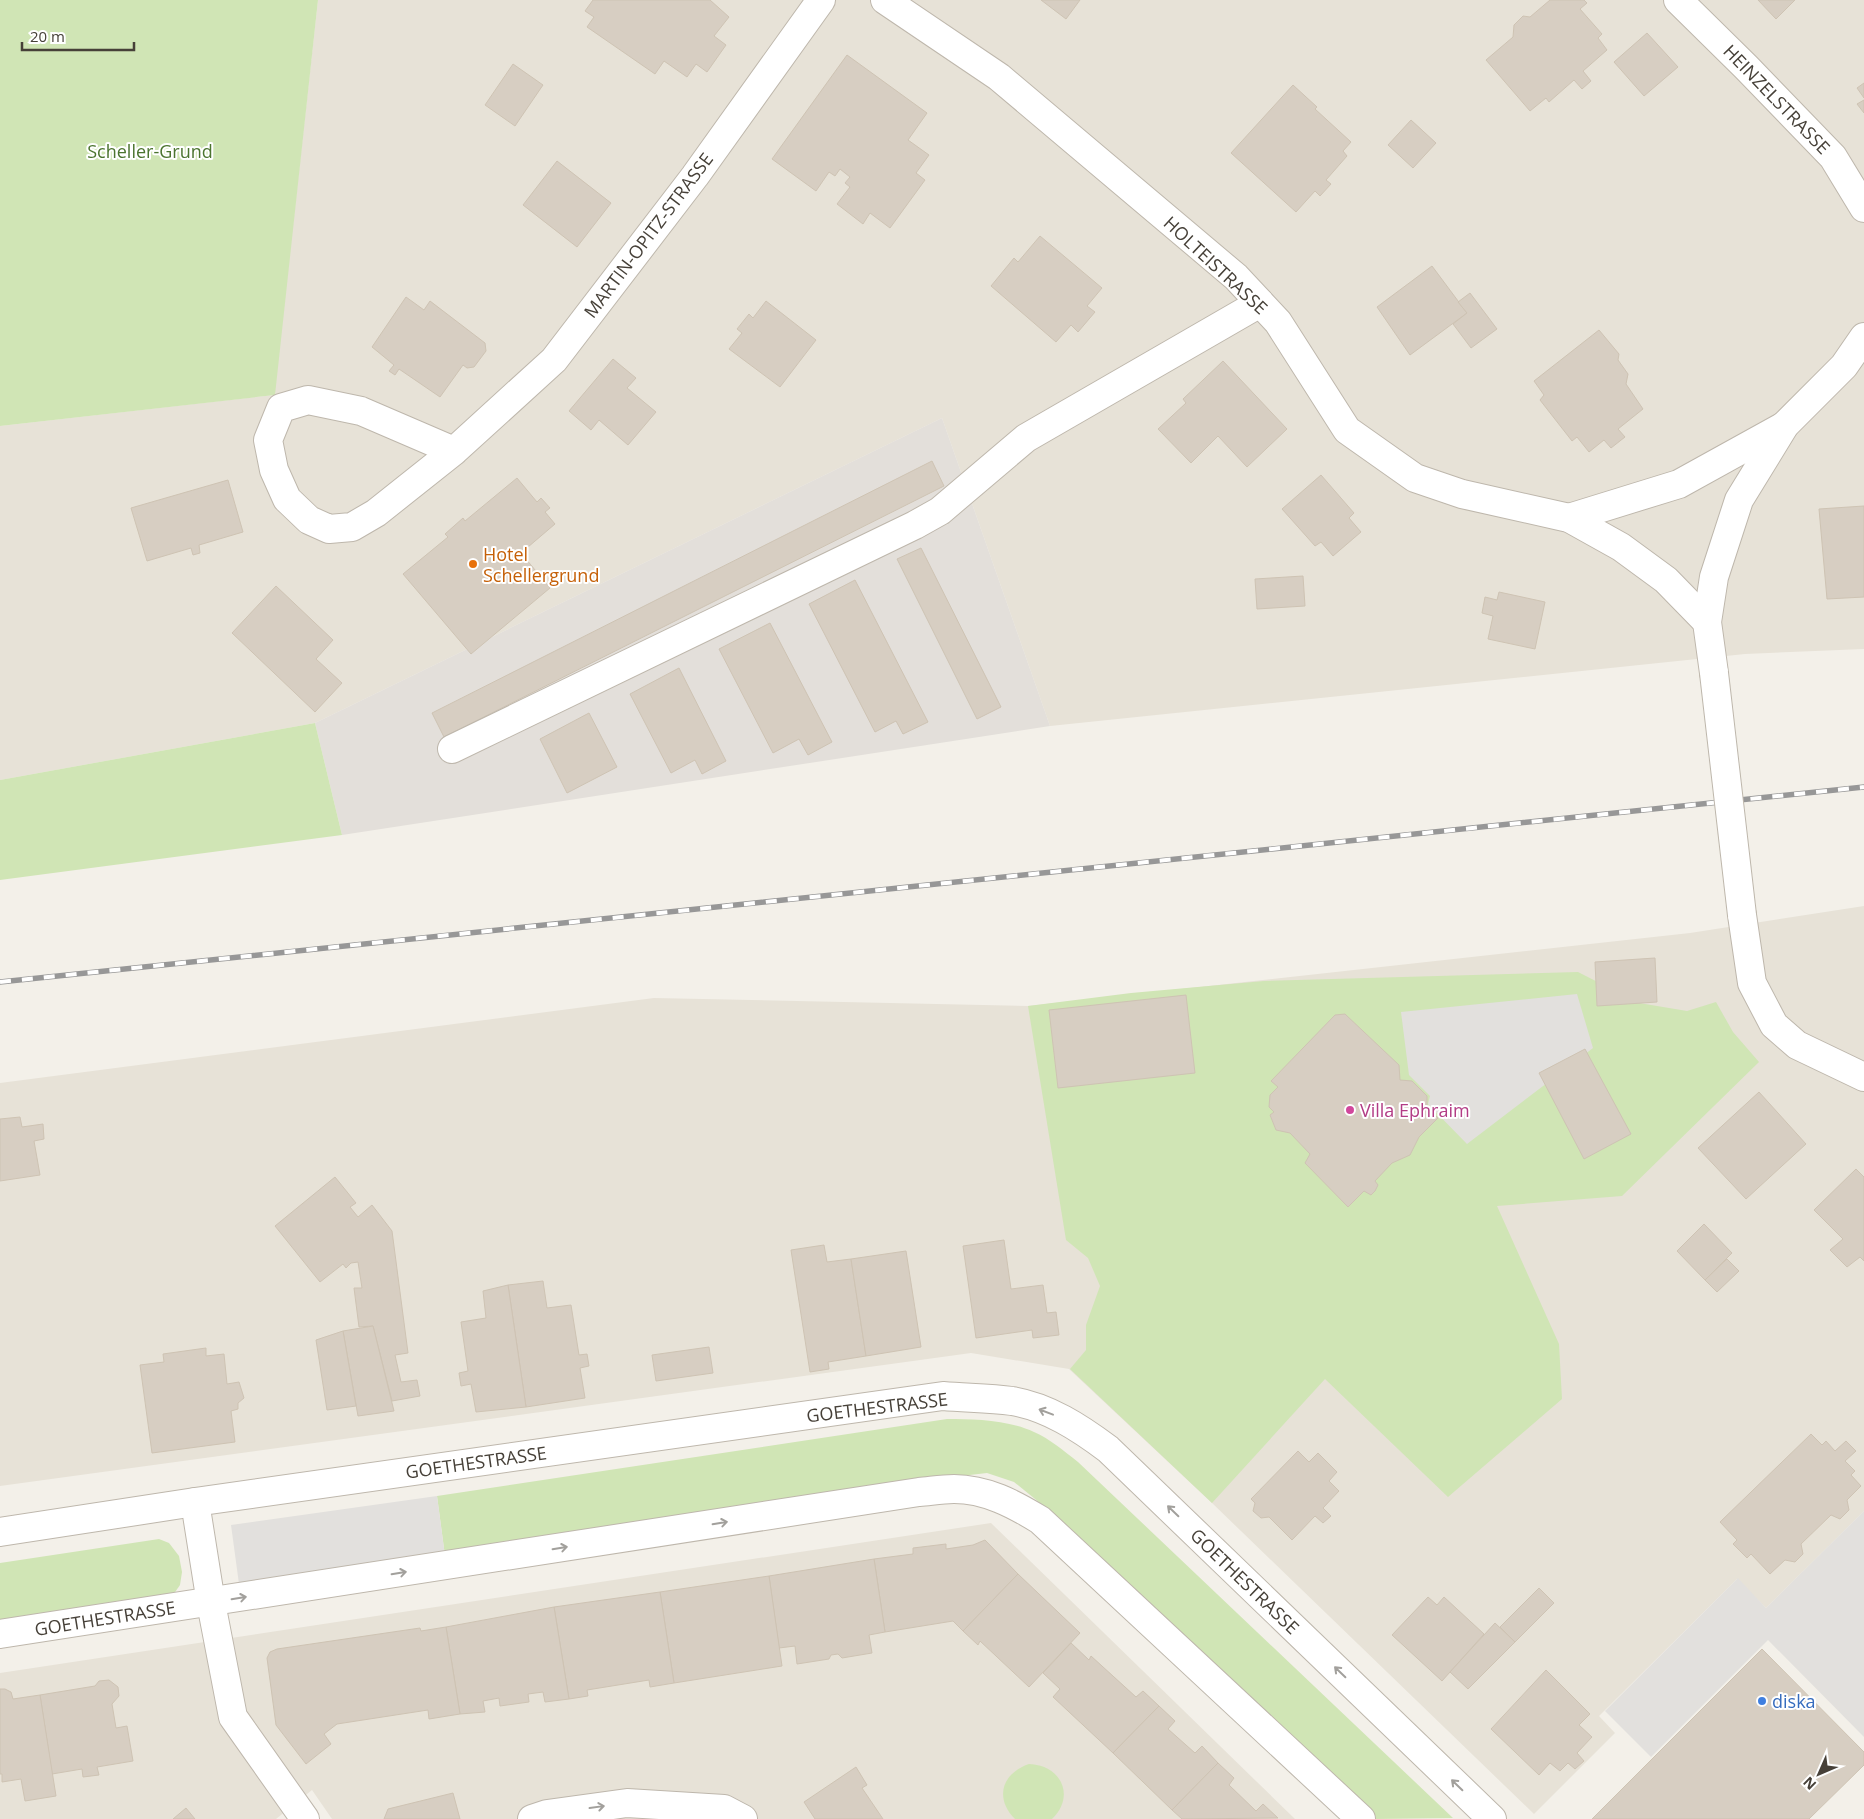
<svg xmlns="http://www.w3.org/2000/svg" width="1864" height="1819" viewBox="0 0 1864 1819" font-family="'Open Sans',sans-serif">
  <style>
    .residential { fill: #e7e2d7 }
    .industrial { fill: #e3dfda }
    .green { fill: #d0e5b5 }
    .parking { fill: #e2e0dd }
    .building { fill: #d7cec2; stroke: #cec3b3 }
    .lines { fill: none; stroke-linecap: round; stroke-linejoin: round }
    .minor-casing { stroke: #beb7ac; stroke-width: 30 }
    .minor { stroke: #fff; stroke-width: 28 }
    .rail-casing { stroke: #979797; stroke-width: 5.5 }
    .rail { stroke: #fff; stroke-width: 4; stroke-dasharray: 11; stroke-linecap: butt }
    .minor-bridge-casing { stroke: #beb7ac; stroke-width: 30; stroke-linecap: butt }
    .minor-bridge { stroke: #fff; stroke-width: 28 }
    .oneway { stroke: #a2a09c }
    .food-dot { fill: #e8710a; stroke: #fff; stroke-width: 2 }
    .hotel-dot { fill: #d1479c; stroke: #fff; stroke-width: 2 }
    .shop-dot { fill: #3f7fe0; stroke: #fff; stroke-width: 2 }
    .labels { text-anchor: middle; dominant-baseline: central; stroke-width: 4; stroke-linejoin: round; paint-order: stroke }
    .street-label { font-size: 18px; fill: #464038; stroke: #fff }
    .park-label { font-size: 18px; fill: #4b742f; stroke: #fff }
    .food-label { font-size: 18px; fill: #c56008; stroke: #fff; text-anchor: start }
    .hotel-label { font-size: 18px; fill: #b23c85; stroke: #fff; text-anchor: start }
    .shop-label { font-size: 18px; fill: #366cbe; stroke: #fff; text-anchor: start }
  </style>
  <rect width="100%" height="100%" fill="#f3f0e9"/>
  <g class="residential">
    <polygon points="318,0 1864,0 1864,649 1745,654 1050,726 942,418 315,723 0,780 0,426 274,395"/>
    <polygon points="1864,906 1864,1511 1766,1608 1737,1579 1599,1716 1615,1733 1534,1814 1212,1503 1069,1369 971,1353 0,1486 0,1083 654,998 1028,1006 1690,933"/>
    <polygon points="991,1523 1295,1819 332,1819 312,1790 276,1819 0,1819 0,1673"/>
  </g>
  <polygon class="industrial" points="942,418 1050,726 342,835 315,723"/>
  <g class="green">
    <polygon points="0,0 318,0 275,395 0,426"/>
    <polygon points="315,723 342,835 0,880 0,780"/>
    <polygon points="1578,972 1639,1003 1687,1011 1716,1002 1733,1032 1759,1062 1622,1196 1497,1206 1559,1344 1562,1399 1448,1497 1325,1379 1212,1503 1070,1369 1086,1350 1086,1325 1100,1286 1088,1258 1066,1240 1028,1006 1131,993 1264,981"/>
    <path d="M947 1419C974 1419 1009 1420 1034 1432 1050 1439 1064 1451 1078 1462L1453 1818 1376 1819 1051 1512 1014 1482 987 1473 935 1479 445 1556 437 1496Z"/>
    <polygon points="159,1539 169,1543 179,1556 182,1572 180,1585 173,1595 0,1621 0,1563"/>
    <path d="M1029 1764C1061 1765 1076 1796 1052 1819H1015C994 1798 1002 1773 1029 1764Z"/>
  </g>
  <g class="parking">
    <polygon points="1577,994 1593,1048 1467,1144 1428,1104 1430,1096 1409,1075 1401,1012"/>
    <polygon points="437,1496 445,1556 239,1584 231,1525"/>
    <polygon points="1864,1511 1864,1737 1768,1640 1651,1757 1605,1711 1738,1578 1766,1608"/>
  </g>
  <g class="building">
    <polygon points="593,0 710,0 729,17 714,36 726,45 707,72 696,64 687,77 664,61 655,74 587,27 594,17 585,11"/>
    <polygon points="1041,0 1080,0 1066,19"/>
    <polygon points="1550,0 1584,0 1587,3 1580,9 1602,34 1598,38 1607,50 1583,71 1591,81 1582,89 1574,80 1549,102 1546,98 1530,111 1486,60 1513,37 1514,25 1523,16 1530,17"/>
    <polygon points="1758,0 1795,0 1776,19"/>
    <polygon points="1647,33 1678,67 1644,96 1614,62"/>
    <polygon points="847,55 927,113 908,140 929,155 916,173 925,180 890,228 870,213 863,224 837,204 850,187 845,183 850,177 840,169 835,176 829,172 816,191 772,159"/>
    <polygon points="513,64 543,85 515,126 485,105"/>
    <polygon points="1864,83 1864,98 1857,88"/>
    <polygon points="1293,85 1317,107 1315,109 1351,142 1343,151 1347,156 1326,180 1331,184 1320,196 1315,191 1296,212 1231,153"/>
    <polygon points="1864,100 1864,113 1857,104"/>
    <polygon points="1411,120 1436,143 1413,168 1388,145"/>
    <polygon points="557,161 611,203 577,247 523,205"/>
    <polygon points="1040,236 1102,288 1087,306 1095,312 1078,332 1071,325 1056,342 991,286 1014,258 1018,262"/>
    <polygon points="1432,266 1467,313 1410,355 1377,307"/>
    <polygon points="1470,293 1497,329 1471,348 1453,324 1467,313 1458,302"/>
    <polygon points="406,297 424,310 430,301 485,343 486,351 474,367 467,368 463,365 440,397 399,369 395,375 389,371 394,365 372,347"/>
    <polygon points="766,301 816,340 780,387 729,349 742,333 737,329 749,314 753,318"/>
    <polygon points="1599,330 1619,354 1618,360 1628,374 1626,384 1643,409 1618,429 1625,437 1611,448 1604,440 1589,452 1577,437 1572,441 1540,400 1544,395 1534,381"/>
    <polygon points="613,359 636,378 627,388 656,412 628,445 599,420 591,430 569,411"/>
    <polygon points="1223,361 1287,429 1247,467 1218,436 1191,463 1158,429 1186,403 1183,399"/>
    <polygon points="932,461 944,486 444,737 432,713"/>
    <polygon points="1321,475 1354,513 1349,518 1361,532 1333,556 1321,542 1315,546 1282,509"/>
    <polygon points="517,478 537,502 541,498 550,508 545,512 555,524 521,553 550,588 471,654 403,574 448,537 445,534 463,518 465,521"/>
    <polygon points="228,480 243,532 199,545 200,553 193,555 191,548 147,561 131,508"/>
    <polygon points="1864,506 1864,597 1827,599 1819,509"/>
    <polygon points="921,548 1001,707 977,719 897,559"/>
    <polygon points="1303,576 1305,606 1257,609 1255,579"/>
    <polygon points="855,580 928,722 903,734 896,721 875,732 809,604"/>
    <polygon points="276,586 333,640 316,659 342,683 315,712 232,633"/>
    <polygon points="1499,592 1545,602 1535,649 1488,639 1493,616 1482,613 1485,597 1497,600"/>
    <polygon points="770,623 832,742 808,755 799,739 773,753 719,649"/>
    <polygon points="679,668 726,761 702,774 695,760 671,773 630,694"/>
    <polygon points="589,713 617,767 567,793 540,739"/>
    <polygon points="1655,958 1657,1002 1597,1006 1595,962"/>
    <polygon points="1186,995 1195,1073 1058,1088 1049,1010"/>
    <polygon points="1345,1014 1399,1065 1400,1080 1412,1081 1427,1096 1427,1107 1438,1118 1419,1137 1410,1155 1392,1163 1375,1181 1378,1185 1375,1191 1371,1195 1364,1191 1348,1207 1305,1163 1310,1154 1290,1133 1276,1130 1270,1115 1274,1112 1269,1107 1270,1095 1278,1087 1271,1081 1335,1015"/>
    <polygon points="1585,1049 1631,1134 1584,1159 1539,1073"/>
    <polygon points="1759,1092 1806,1144 1746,1199 1698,1148"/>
    <polygon points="20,1117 22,1127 43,1124 44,1139 34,1141 40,1175 0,1181 0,1119"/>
    <polygon points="1856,1169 1864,1177 1864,1261 1860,1257 1847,1267 1830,1250 1843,1239 1814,1210"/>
    <polygon points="335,1177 356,1203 350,1207 358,1217 372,1205 392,1231 408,1353 395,1355 401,1382 417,1380 420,1396 392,1401 373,1326 359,1327 354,1288 362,1288 358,1262 351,1263 346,1268 343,1264 320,1282 275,1226"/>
    <polygon points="1704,1224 1732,1253 1705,1280 1677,1251"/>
    <polygon points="1004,1240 1011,1289 1043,1285 1047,1313 1056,1312 1059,1335 1033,1338 1032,1330 976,1338 963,1246"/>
    <polygon points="824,1245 827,1262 851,1259 866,1356 828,1362 829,1369 810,1372 791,1250"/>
    <polygon points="906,1251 921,1347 866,1356 851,1259"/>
    <polygon points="1727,1259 1739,1271 1717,1292 1705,1280"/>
    <polygon points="543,1281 547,1308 571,1305 579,1355 587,1354 589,1366 580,1368 585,1398 526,1407 508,1285"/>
    <polygon points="508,1285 526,1407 476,1412 471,1384 461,1386 459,1373 468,1371 461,1322 486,1318 483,1291"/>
    <polygon points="373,1326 394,1411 358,1416 343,1331"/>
    <polygon points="343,1331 356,1406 327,1410 316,1340"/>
    <polygon points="709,1347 713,1373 656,1381 652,1355"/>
    <polygon points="206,1348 206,1356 224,1354 227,1384 239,1382 244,1398 238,1403 238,1409 231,1411 235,1442 152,1453 140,1365 164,1362 163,1354"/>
    <polygon points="1811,1434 1822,1445 1826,1441 1835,1451 1846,1441 1856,1451 1845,1461 1855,1471 1851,1475 1861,1486 1847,1500 1849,1510 1840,1519 1831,1515 1801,1544 1803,1554 1795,1562 1785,1560 1770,1574 1751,1554 1747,1558 1733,1544 1737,1540 1720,1522"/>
    <polygon points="1298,1451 1309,1462 1318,1453 1337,1472 1329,1481 1339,1491 1323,1508 1331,1516 1323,1523 1315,1516 1292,1540 1269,1517 1261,1518 1253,1511 1255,1503 1251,1499"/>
    <polygon points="985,1540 1018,1574 963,1631 953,1621 885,1632 874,1559 913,1554 913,1548 946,1544 946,1549 973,1545"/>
    <polygon points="874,1559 885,1632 869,1635 872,1653 842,1658 838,1654 831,1655 829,1659 797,1664 795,1646 779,1648 769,1576"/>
    <polygon points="1018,1574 1080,1633 1029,1687 980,1641 978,1645 963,1631"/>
    <polygon points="769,1576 782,1666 674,1683 660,1592"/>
    <polygon points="1539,1588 1554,1603 1515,1642 1500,1627"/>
    <polygon points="660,1592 674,1683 650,1687 649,1680 587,1690 588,1696 569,1699 554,1607"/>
    <polygon points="1428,1597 1437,1605 1444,1597 1484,1634 1442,1681 1392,1635"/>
    <polygon points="554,1607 569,1699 545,1702 543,1692 528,1694 529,1702 500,1706 499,1698 483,1701 485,1712 460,1714 446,1627"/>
    <polygon points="1495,1623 1515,1642 1468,1689 1450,1672"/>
    <polygon points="446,1627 460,1714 429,1719 428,1710 337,1724 324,1734 331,1744 306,1764 276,1725 267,1658 270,1652 277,1649 420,1628 421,1631"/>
    <polygon points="1071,1643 1089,1660 1091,1656 1136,1697 1143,1691 1159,1706 1113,1753 1053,1697 1060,1689 1043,1673"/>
    <polygon points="1762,1649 1864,1752 1864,1765 1809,1819 1592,1819"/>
    <polygon points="1546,1670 1590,1714 1579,1725 1592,1737 1577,1753 1584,1761 1575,1769 1568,1763 1560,1771 1550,1763 1539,1775 1491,1729"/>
    <polygon points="109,1680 118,1687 119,1696 112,1704 116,1728 127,1726 133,1761 97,1767 99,1775 83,1777 82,1769 52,1774 40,1695 95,1686 99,1681"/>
    <polygon points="0,1689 5,1689 11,1692 13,1699 40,1695 56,1796 25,1801 21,1779 2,1782 2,1774 0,1774"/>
    <polygon points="1159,1706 1175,1721 1168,1729 1195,1753 1202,1746 1218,1763 1172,1810 1113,1753"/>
    <polygon points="1218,1763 1234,1778 1229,1785 1256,1811 1263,1804 1278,1818 1182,1819 1172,1810"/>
    <polygon points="856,1767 867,1785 862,1788 883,1819 815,1819 804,1802"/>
    <polygon points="453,1793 460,1819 384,1819 388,1809"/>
    <polygon points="186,1808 195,1819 173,1819"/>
  </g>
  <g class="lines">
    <defs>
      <g id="minor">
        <polyline points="885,0 999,77 1236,277 1278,322 1347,430 1415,478 1462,494 1569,518 1621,547 1666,580 1707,622"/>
        <polyline points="1678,0 1746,67 1833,157 1864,208"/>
        <polyline points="454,451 361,411 308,400 281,408 268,440 274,470 287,499 309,520 329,529 352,527 376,513 454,451 554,360 695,176 821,0"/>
        <polyline points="1569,518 1679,484 1784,426"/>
        <polyline points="1714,673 1707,622 1714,577 1739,500 1785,425 1844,366 1864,337"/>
        <polyline points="452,749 915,525 940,511 1026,438 1260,303"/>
        <polyline points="1742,915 1752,983 1774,1025 1797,1045 1864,1077"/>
        <polyline points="195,1502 211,1603 233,1717 305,1819"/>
        <path d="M0 1532 195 1502 943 1396C966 1398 989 1398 1012 1401 1048 1407 1080 1428 1108 1449L1492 1819"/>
        <path d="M0 1634 919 1492C931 1491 942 1489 954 1489 986 1489 1014 1504 1040 1520L1361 1819"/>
        <polyline points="532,1819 547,1814 627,1803 724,1809 743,1819"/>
      </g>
    </defs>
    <use href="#minor" class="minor-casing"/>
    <use href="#minor" class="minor"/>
    <defs>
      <polyline id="rail" points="0,982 1864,787"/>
    </defs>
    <use href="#rail" class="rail-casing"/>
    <use href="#rail" class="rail"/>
    <defs>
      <polyline id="minor-bridge" points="1714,673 1742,915"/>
    </defs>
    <use href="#minor-bridge" class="minor-bridge-casing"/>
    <use href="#minor-bridge" class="minor-bridge"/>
  </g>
  <defs><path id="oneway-shaft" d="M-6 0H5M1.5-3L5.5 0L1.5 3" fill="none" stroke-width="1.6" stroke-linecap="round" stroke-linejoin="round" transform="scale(1.25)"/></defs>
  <g class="oneway">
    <use href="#oneway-shaft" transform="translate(1046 1412) rotate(-159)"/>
    <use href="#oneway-shaft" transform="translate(1173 1511) rotate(-136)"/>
    <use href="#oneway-shaft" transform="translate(720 1523) rotate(-9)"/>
    <use href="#oneway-shaft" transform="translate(560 1548) rotate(-9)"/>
    <use href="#oneway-shaft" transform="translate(399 1573) rotate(-9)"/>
    <use href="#oneway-shaft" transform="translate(239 1598) rotate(-9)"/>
    <use href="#oneway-shaft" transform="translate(1340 1672) rotate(-136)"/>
    <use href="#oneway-shaft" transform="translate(1457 1785) rotate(-136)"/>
    <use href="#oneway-shaft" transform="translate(597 1807) rotate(-8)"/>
  </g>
  <circle class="food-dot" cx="473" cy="564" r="5"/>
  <circle class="hotel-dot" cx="1350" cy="1110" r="5"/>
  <circle class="shop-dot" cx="1762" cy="1701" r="5"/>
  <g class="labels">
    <g class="street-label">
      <text transform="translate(1777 99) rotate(46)">HEINZELSTRASSE</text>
      <text transform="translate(648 235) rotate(-53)">MARTIN-OPITZ-STRASSE</text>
      <text transform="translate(1216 265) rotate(43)">HOLTEISTRASSE</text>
      <text transform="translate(877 1407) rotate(-7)">GOETHESTRASSE</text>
      <text transform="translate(476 1462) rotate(-8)">GOETHESTRASSE</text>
      <text transform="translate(1245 1581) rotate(44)">GOETHESTRASSE</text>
      <text transform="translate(105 1618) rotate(-9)">GOETHESTRASSE</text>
    </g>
    <g class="park-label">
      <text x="150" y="151">Scheller-Grund</text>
    </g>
    <g class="food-label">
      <text x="483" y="554">Hotel<tspan x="483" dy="21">Schellergrund</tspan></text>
    </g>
    <g class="hotel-label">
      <text x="1360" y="1110">Villa Ephraim</text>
    </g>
    <g class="shop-label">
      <text x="1772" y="1701">diska</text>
    </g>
  </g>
  <g transform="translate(1819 1774) rotate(225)" stroke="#ffffff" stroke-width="4" paint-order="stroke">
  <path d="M0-4L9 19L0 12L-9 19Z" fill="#464038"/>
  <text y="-8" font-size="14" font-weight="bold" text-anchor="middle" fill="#464038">N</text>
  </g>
  <path d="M22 42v8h112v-8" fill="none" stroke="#464038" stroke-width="2.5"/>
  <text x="30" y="42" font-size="15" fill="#464038" stroke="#ffffff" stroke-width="4" paint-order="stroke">20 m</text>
</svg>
